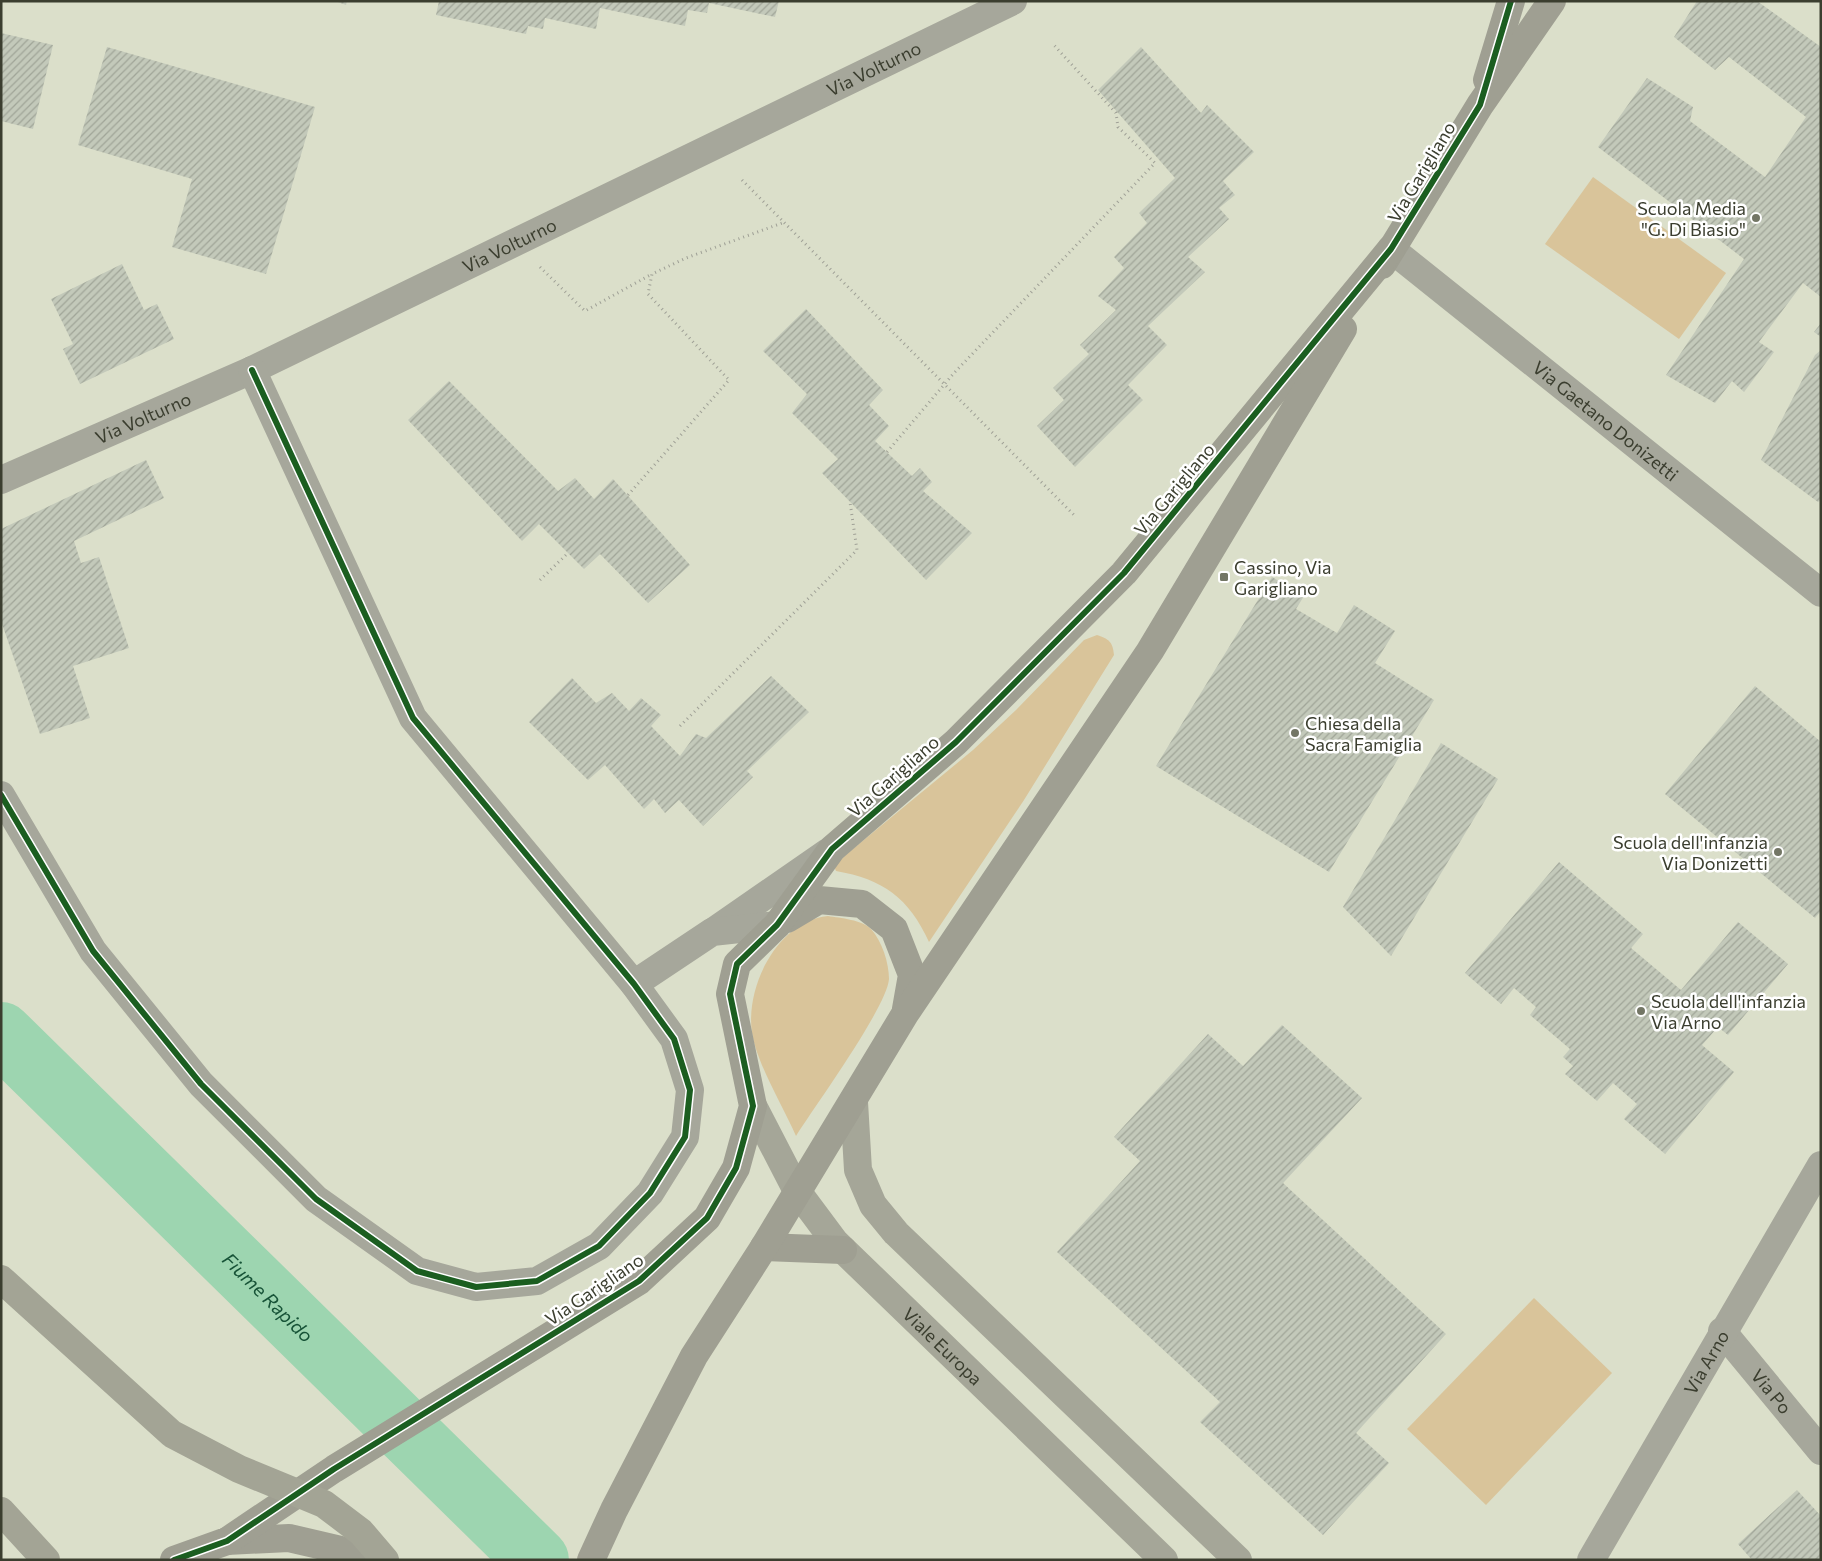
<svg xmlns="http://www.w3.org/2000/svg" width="1822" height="1561" viewBox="0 0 1822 1561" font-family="Commissioner,sans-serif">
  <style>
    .grass { fill: #d9c49a }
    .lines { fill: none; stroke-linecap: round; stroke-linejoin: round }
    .river { stroke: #9dd5b0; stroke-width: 64 }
    .building { fill: url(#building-hatch) }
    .path { stroke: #9fa096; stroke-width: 3; stroke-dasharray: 1 4; stroke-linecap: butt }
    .street { stroke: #a6a79b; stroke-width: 28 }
    .secondary { stroke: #a5a698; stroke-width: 28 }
    .primary { stroke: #9f9f92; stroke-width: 28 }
    .highway { stroke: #a3a495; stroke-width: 28 }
    .cycleway-casing { stroke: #fff; stroke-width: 9 }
    .cycleway { stroke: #1b5e20; stroke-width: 6 }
    .poi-dot { fill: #737665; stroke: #fff; stroke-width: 2 }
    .labels { text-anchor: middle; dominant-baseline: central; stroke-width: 5; stroke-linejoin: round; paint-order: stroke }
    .street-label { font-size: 18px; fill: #3b3e2f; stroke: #fff }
    .poi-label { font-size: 18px; fill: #3b3e2f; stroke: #fff; text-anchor: start }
    .water-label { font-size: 19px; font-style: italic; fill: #175337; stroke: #fff }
  </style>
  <defs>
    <pattern id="building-hatch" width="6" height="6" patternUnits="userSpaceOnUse" patternTransform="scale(1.25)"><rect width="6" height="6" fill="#c3c9ba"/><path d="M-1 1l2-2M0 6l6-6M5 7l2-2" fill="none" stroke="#a0a598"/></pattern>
  </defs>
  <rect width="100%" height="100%" fill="#dbdfca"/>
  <g class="grass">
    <polygon points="1593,177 1726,273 1679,339 1545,244"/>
    <path d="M1097 635C1109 639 1113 642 1114 655L1024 800 929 942C909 898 883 879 836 871L834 866 848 853 973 750 1016 710 1084 640Z"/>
    <path d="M828 916C840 918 863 920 871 929 882 941 889 963 889 979 887 1007 815 1106 796 1136 783 1106 757 1064 752 1033 745 986 778 921 828 916Z"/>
    <polygon points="1534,1298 1612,1373 1486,1505 1407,1429"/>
  </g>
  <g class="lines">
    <path class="river" id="s1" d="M1 1034 537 1560"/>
  </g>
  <g class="building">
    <polygon points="335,1 347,1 346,5"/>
    <polygon points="439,1 779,1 775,17 709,3 707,13 688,10 685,26 600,8 596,29 545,18 543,29 528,26 526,34 436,15"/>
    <polygon points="1697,1 1757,1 1821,47 1821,297 1803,283 1759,342 1774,352 1744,392 1732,381 1715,403 1666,375 1744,259 1598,147 1647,78 1693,107 1690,121 1765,177 1806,117 1729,57 1715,70 1674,37"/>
    <polygon points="1,33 53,45 33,129 1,121"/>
    <polygon points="107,47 315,107 266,274 172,247 192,179 78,145"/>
    <polygon points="1141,47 1201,113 1207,105 1254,152 1223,181 1235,195 1219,208 1229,219 1188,257 1205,272 1148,326 1167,345 1128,385 1143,400 1075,467 1037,426 1064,400 1053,388 1089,354 1080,345 1116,310 1098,296 1124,268 1114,257 1147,223 1139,213 1175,178 1098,90"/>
    <polygon points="122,264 144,310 157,304 174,339 80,384 63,349 73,344 51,299"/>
    <polygon points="806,309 883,390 869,405 889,426 875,441 912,476 920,468 932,482 923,491 972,533 926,580 822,473 838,459 792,413 807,394 763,351"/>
    <polygon points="1821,323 1821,337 1814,332"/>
    <polygon points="1821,350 1821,500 1818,502 1761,460 1815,355"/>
    <polygon points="449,381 558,491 575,478 594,499 613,479 690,565 648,603 600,554 584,569 539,524 522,541 408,420"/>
    <polygon points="146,460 164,498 74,541 81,563 99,557 129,648 73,666 90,718 40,734 1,621 1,529"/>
    <polygon points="1272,577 1304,596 1296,609 1337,633 1354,605 1395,631 1375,663 1434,700 1329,872 1156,766"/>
    <polygon points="771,676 809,712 747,771 753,777 703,826 679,800 665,813 654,799 644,809 605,765 588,780 529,722 572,678 596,703 612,693 629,711 641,698 661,715 651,726 680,756 696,734 706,738"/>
    <polygon points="1755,686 1821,742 1821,911 1815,918 1665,794"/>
    <polygon points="1441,743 1498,779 1391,956 1343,907"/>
    <polygon points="1559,862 1643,934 1631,948 1681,990 1738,922 1788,964 1728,1035 1718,1027 1702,1045 1734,1072 1665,1154 1624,1119 1637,1104 1613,1083 1597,1101 1565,1074 1573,1066 1563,1057 1570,1049 1530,1015 1536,1007 1514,988 1501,1004 1465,973"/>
    <polygon points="1282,1025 1362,1098 1283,1183 1446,1334 1356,1433 1389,1463 1323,1535 1200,1422 1220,1402 1057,1252 1140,1161 1114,1137 1208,1034 1243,1066"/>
    <polygon points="1797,1490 1821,1516 1821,1560 1752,1560 1738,1544"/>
  </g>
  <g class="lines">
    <g class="path">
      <polyline points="742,180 1074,515"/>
      <polyline points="540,267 585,311 652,274"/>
      <polyline points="887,452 954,373 1155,163 1118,127 1116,113 1052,43"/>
      <polyline points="628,495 729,380 648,294 652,274 686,258 785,222"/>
      <polyline points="540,580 568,553"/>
      <polyline points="680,726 857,550 850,502"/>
    </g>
    <g class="street">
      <path id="s2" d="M1391 249 1821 593"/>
      <path id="s3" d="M1 480 252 370 1013 1"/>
      <polyline points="1,795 93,951 201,1084 316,1199 417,1271 476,1287 537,1281 599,1246 650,1193 685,1137 690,1090 674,1039 634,984 413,718 252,370"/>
      <polyline points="714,931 828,852"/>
      <polyline points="634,984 712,932 777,925"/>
      <path id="s4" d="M1722 1331 1821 1451"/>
      <path id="s5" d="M1591 1560 1821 1165"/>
    </g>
    <g class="secondary">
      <polyline points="854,1102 858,1170 873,1205 896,1233 1238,1560"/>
      <path id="s6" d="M753 1106 797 1191 835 1242 1164 1560"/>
    </g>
    <g class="primary">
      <polyline points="1487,80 1511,1"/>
      <polyline points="1382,265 1480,105 1552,1"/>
      <polyline points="787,919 819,900 862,904 894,929 912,975 906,1009"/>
      <polyline points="764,1247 843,1250"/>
      <polyline points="227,1541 289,1538 349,1552 362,1560"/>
      <polyline points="174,1560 227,1541 334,1469 639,1281 707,1218 736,1168 753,1106 730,994 737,964 777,925 832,849 956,742 1124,573 1391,249"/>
      <polyline points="591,1560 614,1510 694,1356 764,1247 905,1014 1150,651 1343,329"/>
    </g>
    <g class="highway">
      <polyline points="1,1279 172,1434 239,1469 324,1504 361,1532 385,1560"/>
      <polyline points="1,1511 46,1560"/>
    </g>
    <defs>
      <g id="cycleway">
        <polyline points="1,795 93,951 201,1084 316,1199 417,1271 476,1287 537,1281 599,1246 650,1193 685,1137 690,1090 674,1039 634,984 413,718 252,370"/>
        <polyline points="174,1560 227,1541 334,1469 639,1281 707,1218 736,1168 753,1106 730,994 737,964 777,925 832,849 956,742 1124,573 1391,249 1480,105 1511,1"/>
      </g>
    </defs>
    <use href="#cycleway" class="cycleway-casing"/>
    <use href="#cycleway" class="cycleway"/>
  </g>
  <g class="poi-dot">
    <circle cx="1756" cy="218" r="5"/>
    <rect x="1219" y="572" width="10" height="10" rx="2.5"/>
    <circle cx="1295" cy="733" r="5"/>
    <circle cx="1778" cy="852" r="5"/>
    <circle cx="1641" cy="1011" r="5"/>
  </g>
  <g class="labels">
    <g class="street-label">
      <text stroke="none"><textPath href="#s3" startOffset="965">Via Volturno</textPath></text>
      <text transform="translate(1421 172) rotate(-59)">Via Garigliano</text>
      <text stroke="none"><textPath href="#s3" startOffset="560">Via Volturno</textPath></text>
      <text stroke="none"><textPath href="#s3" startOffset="155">Via Volturno</textPath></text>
      <text stroke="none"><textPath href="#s2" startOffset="275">Via Gaetano Donizetti</textPath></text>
      <text transform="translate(1174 489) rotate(-50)">Via Garigliano</text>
      <text transform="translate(893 776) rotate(-41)">Via Garigliano</text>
      <text transform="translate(594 1289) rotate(-34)">Via Garigliano</text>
      <text stroke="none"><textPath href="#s6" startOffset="309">Viale Europa</textPath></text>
      <text stroke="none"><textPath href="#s5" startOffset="229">Via Arno</textPath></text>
      <text stroke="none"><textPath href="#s4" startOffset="78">Via Po</textPath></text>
    </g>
    <g class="poi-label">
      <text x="1746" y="208" text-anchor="end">Scuola Media<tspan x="1746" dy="21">"G. Di Biasio"</tspan></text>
      <text x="1234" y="567">Cassino, Via<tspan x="1234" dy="21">Garigliano</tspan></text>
      <text x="1305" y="723">Chiesa della<tspan x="1305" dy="21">Sacra Famiglia</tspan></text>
      <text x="1768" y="842" text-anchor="end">Scuola dell'infanzia<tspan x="1768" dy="21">Via Donizetti</tspan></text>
      <text x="1651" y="1001">Scuola dell'infanzia<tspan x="1651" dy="21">Via Arno</tspan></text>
    </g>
    <g class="water-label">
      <text stroke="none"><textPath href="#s1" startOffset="375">Fiume Rapido</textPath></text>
    </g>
  </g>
  <rect width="1822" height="1561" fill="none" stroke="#3b3e2f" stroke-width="5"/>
</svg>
